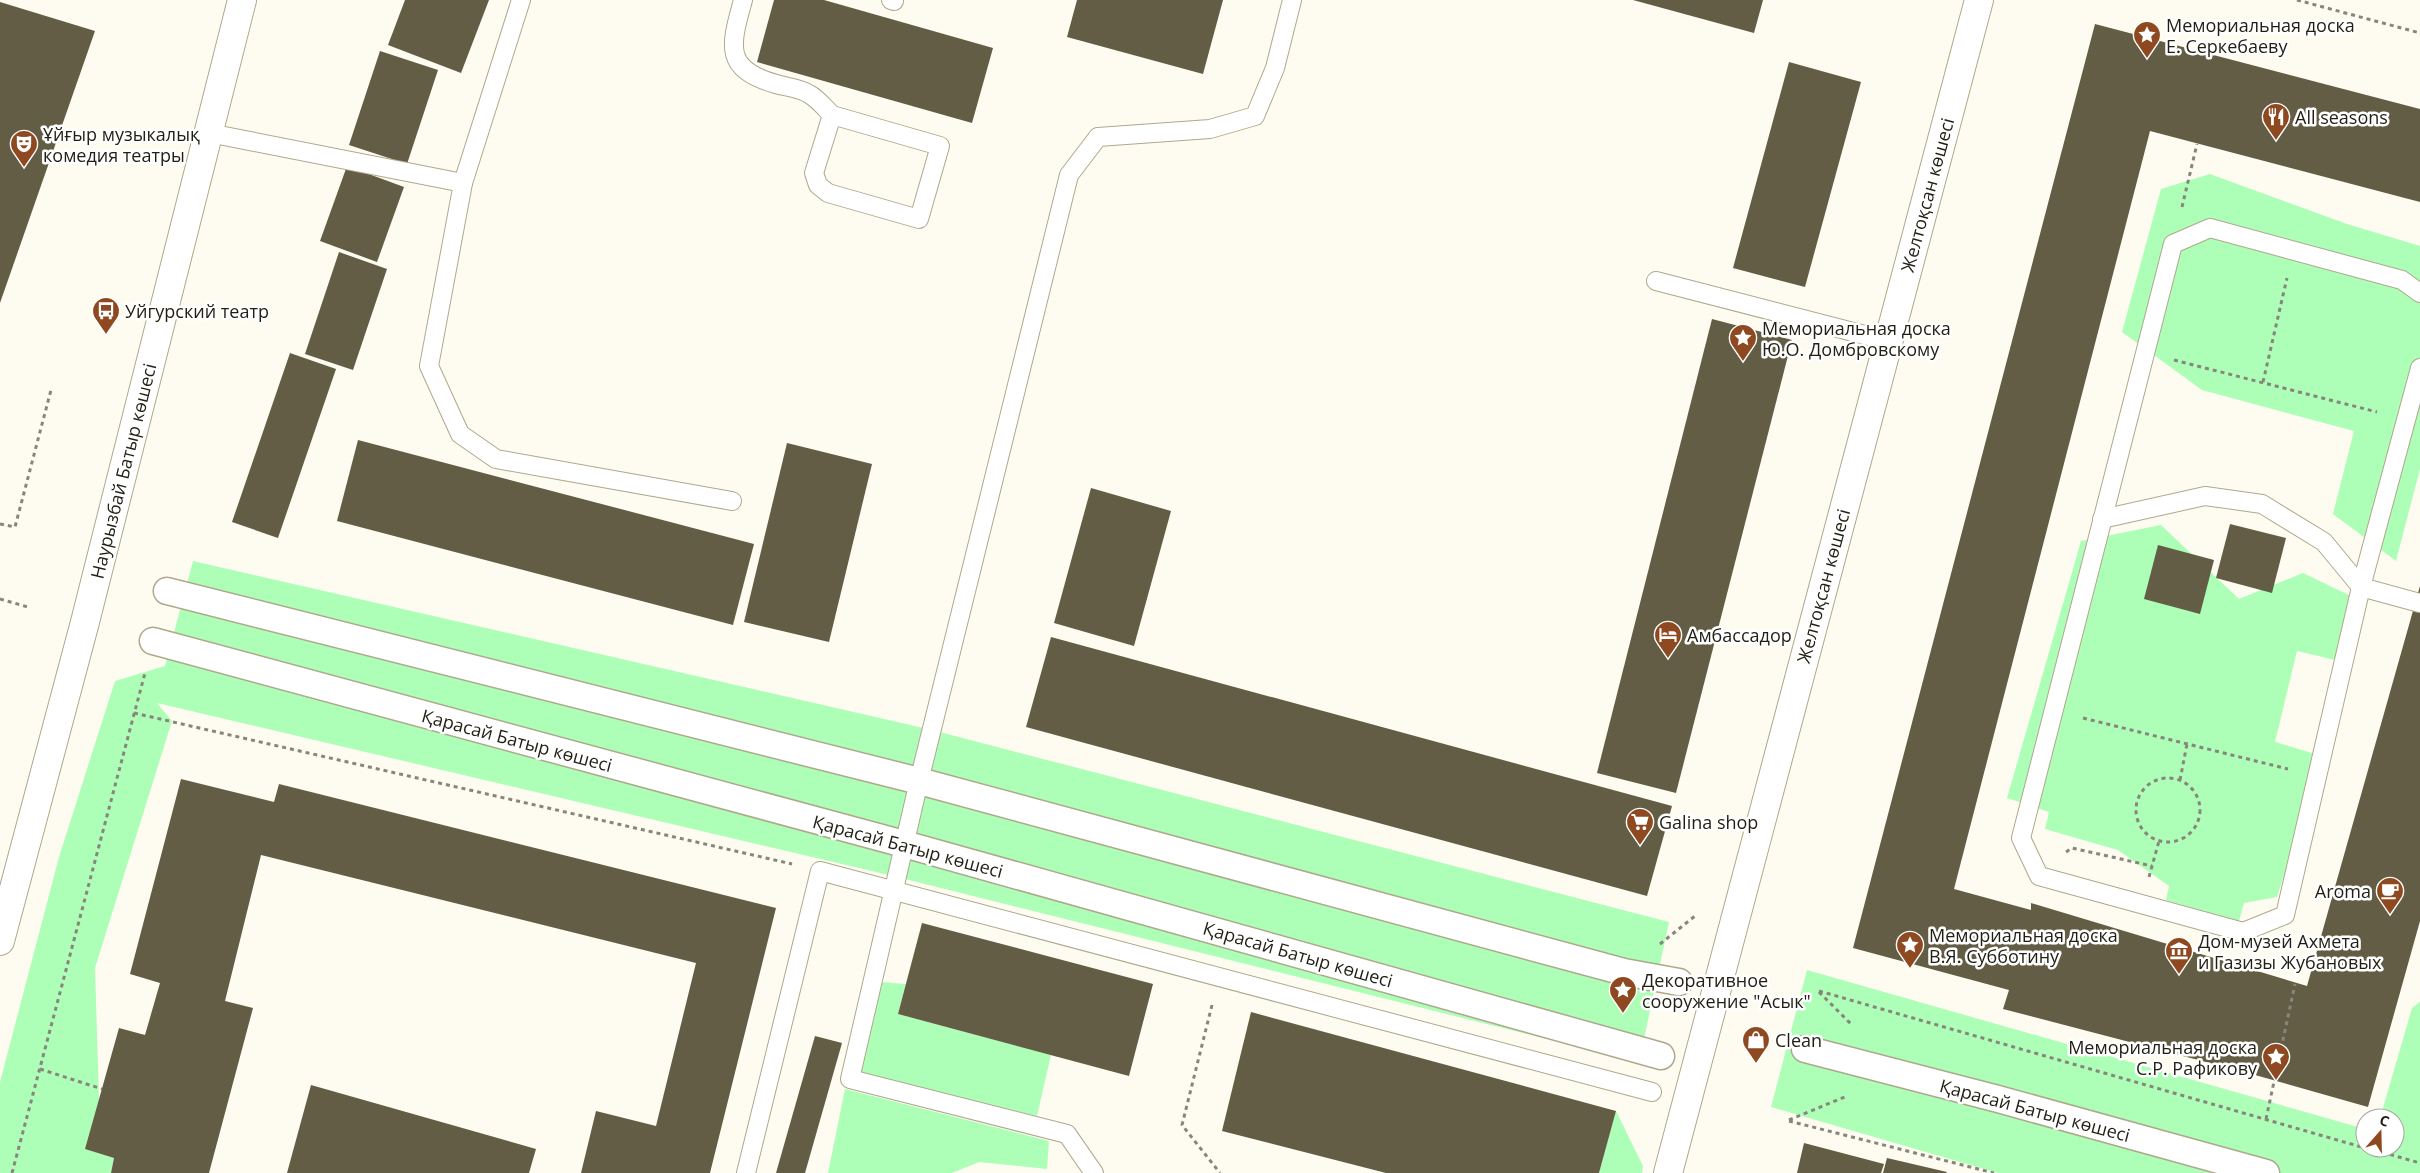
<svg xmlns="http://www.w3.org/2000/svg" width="2420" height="1173" viewBox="0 0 2420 1173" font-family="'Open Sans',sans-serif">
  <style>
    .green { fill: #adfeb7 }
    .building { fill: #625d44 }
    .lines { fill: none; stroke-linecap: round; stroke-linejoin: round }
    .service-casing { stroke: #afa88d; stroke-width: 20 }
    .pedestrian-casing { stroke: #afa88d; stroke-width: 29 }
    .secondary-casing { stroke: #afa88d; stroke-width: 30 }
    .path { stroke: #88867b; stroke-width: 3; stroke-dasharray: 4 4; stroke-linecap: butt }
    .service { stroke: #fff; stroke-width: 18 }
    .pedestrian { stroke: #fff; stroke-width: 26 }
    .secondary { stroke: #fff; stroke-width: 28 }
    .labels { text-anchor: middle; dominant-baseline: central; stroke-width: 5; stroke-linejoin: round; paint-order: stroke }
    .poi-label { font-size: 18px; fill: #211e14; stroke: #fff; text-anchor: start }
    .street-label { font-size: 18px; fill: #211e14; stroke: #fff }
  </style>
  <rect width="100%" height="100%" fill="#fefcf0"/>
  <g class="green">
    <polygon points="2210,174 2347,224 2420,246 2420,469 2396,561 2333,514 2354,431 2202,390 2122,332 2161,189"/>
    <polygon points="2161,525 2239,599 2303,573 2353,597 2344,662 2297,651 2275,742 2322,756 2277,897 2244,903 2239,921 2166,900 2169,886 2118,850 2045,829 2049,812 2007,798 2081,541"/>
    <polygon points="193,561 932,730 1669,922 1639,1062 889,875 157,703 172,721 95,968 99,1100 86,1149 114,1158 111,1173 0,1173 0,1082 59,857 115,681 165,666"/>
    <polygon points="1807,970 2365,1129 2365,1148 2395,1148 2395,1118 2380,1118 2412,1008 2420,1002 2420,1173 1998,1173 1771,1107"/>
    <polygon points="881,982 906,984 898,1014 1051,1055 1037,1116 860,1073"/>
    <polygon points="845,1089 1049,1141 1047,1169 979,1162 952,1173 828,1173"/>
    <polygon points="1616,1111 1643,1166 1642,1173 1599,1173"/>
  </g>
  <g class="building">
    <polygon points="405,0 489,0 461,73 388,45"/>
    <polygon points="774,0 824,0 993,48 972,123 757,62"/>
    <polygon points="1077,0 1223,0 1203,74 1067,37"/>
    <polygon points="1633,0 1763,0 1754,33"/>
    <polygon points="0,2 95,31 0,303"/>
    <polygon points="2095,24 2420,109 2420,202 2150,131 1954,889 2031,910 2031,903 2307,986 2420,586 2420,921 2368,1107 2248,1073 2003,1009 2009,990 1853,948"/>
    <polygon points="380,51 438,70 407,164 349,145"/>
    <polygon points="1789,62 1861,82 1805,287 1733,268"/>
    <polygon points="347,166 404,187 377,262 320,241"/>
    <polygon points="339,252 387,269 353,370 305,354"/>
    <polygon points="1712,319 1792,340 1676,793 1597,773"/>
    <polygon points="290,353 336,369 278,538 232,522"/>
    <polygon points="358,440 754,544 733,625 337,521"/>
    <polygon points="787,443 872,464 829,642 744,622"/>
    <polygon points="1091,488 1171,511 1134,646 1054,623"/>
    <polygon points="2230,524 2286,538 2272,593 2216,578"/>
    <polygon points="2158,545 2214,560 2200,614 2144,599"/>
    <polygon points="1051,637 1672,806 1647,896 1026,727"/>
    <polygon points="181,779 274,802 279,784 776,908 710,1173 581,1173 596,1111 656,1126 696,963 261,855 225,1001 253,1008 209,1173 111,1173 114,1158 85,1149 119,1028 145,1035 160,983 130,974"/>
    <polygon points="922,923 1153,984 1129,1076 898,1014"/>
    <polygon points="1251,1012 1616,1111 1599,1173 1386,1173 1222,1131"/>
    <polygon points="815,1036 842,1043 805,1173 776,1173"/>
    <polygon points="311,1085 536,1149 529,1173 287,1173"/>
    <polygon points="1804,1143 1884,1164 1881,1173 1797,1173"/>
    <polygon points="1887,1158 1947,1172 1946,1173 1883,1173"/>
  </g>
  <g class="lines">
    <defs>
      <g id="service">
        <path d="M743 0C731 44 722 69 776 84 786 87 800 88 809 94 817 98 825 108 832 115"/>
        <polyline points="891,0 894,1"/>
        <polygon points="832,115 940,146 919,219 828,193 818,185 814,173"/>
        <polyline points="209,133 463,183 429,366 460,434 496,459 732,501"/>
        <polyline points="463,183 521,0"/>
        <polyline points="1656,281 1888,341"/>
        <polyline points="2420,293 2402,280 2210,228 2173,244 2021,838 2039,876 2243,932 2285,915 2361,587 2420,368"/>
        <polyline points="2102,519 2205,496 2262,504 2324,542 2361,587 2420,603"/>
        <polyline points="746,1173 820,871 1652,1092"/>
        <polyline points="1094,1173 1067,1134 850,1079 919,781 1069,175 1098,137 1210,129 1255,116 1275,68 1292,0"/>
      </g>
      <g id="pedestrian">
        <polyline points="167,591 919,781 1624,972 1679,982"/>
        <polyline points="153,641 904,844 1661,1056"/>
        <polyline points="1805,1049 1998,1099 2266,1173"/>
      </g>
      <g id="secondary">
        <polyline points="0,941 85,622 242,0"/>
        <polyline points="1668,1173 1979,0"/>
      </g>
    </defs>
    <use href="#service" class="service-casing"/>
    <use href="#pedestrian" class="pedestrian-casing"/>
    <use href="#secondary" class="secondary-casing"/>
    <g class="path">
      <polyline points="2297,0 2420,33"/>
      <polyline points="2182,207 2197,144"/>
      <polyline points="2174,360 2377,412"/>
      <polyline points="2263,382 2287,278"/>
      <polyline points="0,524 15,527 51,390"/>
      <polyline points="0,599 28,607"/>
      <polyline points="134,713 792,864"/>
      <polyline points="2083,718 2288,769"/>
      <circle cx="2168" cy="810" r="32"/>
      <polyline points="2180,780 2187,744"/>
      <polyline points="2066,852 2072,848 2152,866"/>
      <polyline points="2149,877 2159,841"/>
      <polyline points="1660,944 1695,916"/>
      <polyline points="1819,991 2365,1148"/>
      <polyline points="1819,992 1852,1025"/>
      <polyline points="1212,1005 1182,1125 1220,1173"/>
      <polyline points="40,1069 102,1089"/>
      <polyline points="2266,1119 2295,984"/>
      <polyline points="1789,1120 1847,1096"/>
      <polyline points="1789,1121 1994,1173"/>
      <polyline points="2367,1148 2420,1163"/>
      <polyline points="12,1173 145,673"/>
    </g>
    <use href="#service" class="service"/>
    <use href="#pedestrian" class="pedestrian"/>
    <use href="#secondary" class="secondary"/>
  </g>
  <defs>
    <symbol id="sight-pin" viewBox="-11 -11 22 30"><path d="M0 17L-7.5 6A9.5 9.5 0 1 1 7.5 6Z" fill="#8f4921" stroke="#fff"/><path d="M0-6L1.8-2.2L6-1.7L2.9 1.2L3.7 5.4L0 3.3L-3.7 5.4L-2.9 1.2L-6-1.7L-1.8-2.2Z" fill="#fff"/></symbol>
    <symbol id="restaurant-pin" viewBox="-11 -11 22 30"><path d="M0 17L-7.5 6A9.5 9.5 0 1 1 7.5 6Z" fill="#8f4921" stroke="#fff"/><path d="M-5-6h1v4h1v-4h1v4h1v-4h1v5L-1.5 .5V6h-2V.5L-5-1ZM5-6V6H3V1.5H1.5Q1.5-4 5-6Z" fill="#fff"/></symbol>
    <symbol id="theatre-pin" viewBox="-11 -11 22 30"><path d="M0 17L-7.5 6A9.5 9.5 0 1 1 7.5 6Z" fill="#8f4921" stroke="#fff"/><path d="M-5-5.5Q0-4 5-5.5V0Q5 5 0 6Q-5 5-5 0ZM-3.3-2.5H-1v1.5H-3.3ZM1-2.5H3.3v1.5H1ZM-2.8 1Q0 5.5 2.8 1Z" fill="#fff"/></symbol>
    <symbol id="bus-pin" viewBox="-11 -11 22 30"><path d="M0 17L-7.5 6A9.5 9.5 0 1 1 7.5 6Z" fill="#8f4921" stroke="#fff"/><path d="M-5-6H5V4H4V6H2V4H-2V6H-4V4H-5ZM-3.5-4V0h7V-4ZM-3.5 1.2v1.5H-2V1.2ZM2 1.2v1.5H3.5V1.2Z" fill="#fff"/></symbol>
    <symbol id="hotel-pin" viewBox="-11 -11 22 30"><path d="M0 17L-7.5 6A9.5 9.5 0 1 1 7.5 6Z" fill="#8f4921" stroke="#fff"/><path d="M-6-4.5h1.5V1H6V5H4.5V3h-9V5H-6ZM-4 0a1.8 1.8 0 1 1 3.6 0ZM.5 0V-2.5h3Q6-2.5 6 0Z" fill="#fff"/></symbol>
    <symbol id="supermarket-pin" viewBox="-11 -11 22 30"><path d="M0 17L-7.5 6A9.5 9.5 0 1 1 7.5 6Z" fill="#8f4921" stroke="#fff"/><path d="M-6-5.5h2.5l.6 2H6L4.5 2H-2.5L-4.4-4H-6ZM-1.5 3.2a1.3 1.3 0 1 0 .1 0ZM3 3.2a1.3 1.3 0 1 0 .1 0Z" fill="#fff"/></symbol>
    <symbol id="cafe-pin" viewBox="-11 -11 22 30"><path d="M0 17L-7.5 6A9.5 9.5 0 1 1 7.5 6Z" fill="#8f4921" stroke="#fff"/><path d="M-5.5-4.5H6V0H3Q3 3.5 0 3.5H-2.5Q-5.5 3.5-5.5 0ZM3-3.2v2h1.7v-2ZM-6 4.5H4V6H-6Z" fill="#fff"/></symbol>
    <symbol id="museum-pin" viewBox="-11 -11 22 30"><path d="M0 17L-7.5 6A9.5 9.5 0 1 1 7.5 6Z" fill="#8f4921" stroke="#fff"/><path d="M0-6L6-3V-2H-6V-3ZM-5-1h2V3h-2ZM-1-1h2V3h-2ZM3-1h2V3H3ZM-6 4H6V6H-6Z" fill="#fff"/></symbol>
    <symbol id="shop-pin" viewBox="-11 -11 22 30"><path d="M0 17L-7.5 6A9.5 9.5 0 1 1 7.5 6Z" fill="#8f4921" stroke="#fff"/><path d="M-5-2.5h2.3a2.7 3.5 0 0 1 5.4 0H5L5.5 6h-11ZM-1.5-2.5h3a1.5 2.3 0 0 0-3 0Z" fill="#fff"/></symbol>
  </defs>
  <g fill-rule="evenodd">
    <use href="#sight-pin" x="2131" y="19" width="32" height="43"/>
    <use href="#restaurant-pin" x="2260" y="101" width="32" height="43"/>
    <use href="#theatre-pin" x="8" y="128" width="32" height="43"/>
    <use href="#bus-pin" x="90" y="295" width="32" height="43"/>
    <use href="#sight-pin" x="1727" y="322" width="32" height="43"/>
    <use href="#hotel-pin" x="1652" y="619" width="32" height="43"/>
    <use href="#supermarket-pin" x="1624" y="806" width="32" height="43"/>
    <use href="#cafe-pin" x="2374" y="875" width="32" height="43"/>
    <use href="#sight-pin" x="1894" y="929" width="32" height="43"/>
    <use href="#museum-pin" x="2163" y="935" width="32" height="43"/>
    <use href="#sight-pin" x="1607" y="974" width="32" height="43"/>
    <use href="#shop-pin" x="1740" y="1024" width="32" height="43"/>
    <use href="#sight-pin" x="2260" y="1041" width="32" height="43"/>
  </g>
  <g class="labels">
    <g class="poi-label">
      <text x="2166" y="25">Мемориальная доска<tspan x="2166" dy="21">Е. Серкебаеву</tspan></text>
      <text x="2295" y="117">All seasons</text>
      <text x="43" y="134">Ұйғыр музыкалық<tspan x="43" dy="21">комедия театры</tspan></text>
      <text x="125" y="311">Уйгурский театр</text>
      <text x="1762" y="328">Мемориальная доска<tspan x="1762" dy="21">Ю.О. Домбровскому</tspan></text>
      <text x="1687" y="635">Амбассадор</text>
      <text x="1659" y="822">Galina shop</text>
      <text x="2371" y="891" text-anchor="end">Aroma</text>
      <text x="1929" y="935">Мемориальная доска<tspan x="1929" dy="21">В.Я. Субботину</tspan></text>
      <text x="2198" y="941">Дом-музей Ахмета<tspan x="2198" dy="21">и Газизы Жубановых</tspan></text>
      <text x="1642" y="980">Декоративное<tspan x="1642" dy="21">сооружение "Асык"</tspan></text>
      <text x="1775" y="1040">Clean</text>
      <text x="2257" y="1047" text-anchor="end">Мемориальная доска<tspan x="2257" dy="21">С.Р. Рафикову</tspan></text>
    </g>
    <g class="street-label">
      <text transform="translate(1927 195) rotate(-75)">Желтоқсан көшесі</text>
      <text transform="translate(123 471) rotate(-76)">Наурызбай Батыр көшесі</text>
      <text transform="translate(1823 586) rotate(-75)">Желтоқсан көшесі</text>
      <text transform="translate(517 740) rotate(15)">Қарасай Батыр көшесі</text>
      <text transform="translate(908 846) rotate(15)">Қарасай Батыр көшесі</text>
      <text transform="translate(1298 954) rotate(16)">Қарасай Батыр көшесі</text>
      <text transform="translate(2035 1110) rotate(15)">Қарасай Батыр көшесі</text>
    </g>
  </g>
  <g transform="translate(2380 1133) rotate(20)"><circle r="24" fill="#ffffff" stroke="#a6a5a1"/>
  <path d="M0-4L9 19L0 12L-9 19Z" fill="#8f4921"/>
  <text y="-8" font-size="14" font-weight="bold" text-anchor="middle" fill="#211e14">С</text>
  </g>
</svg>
